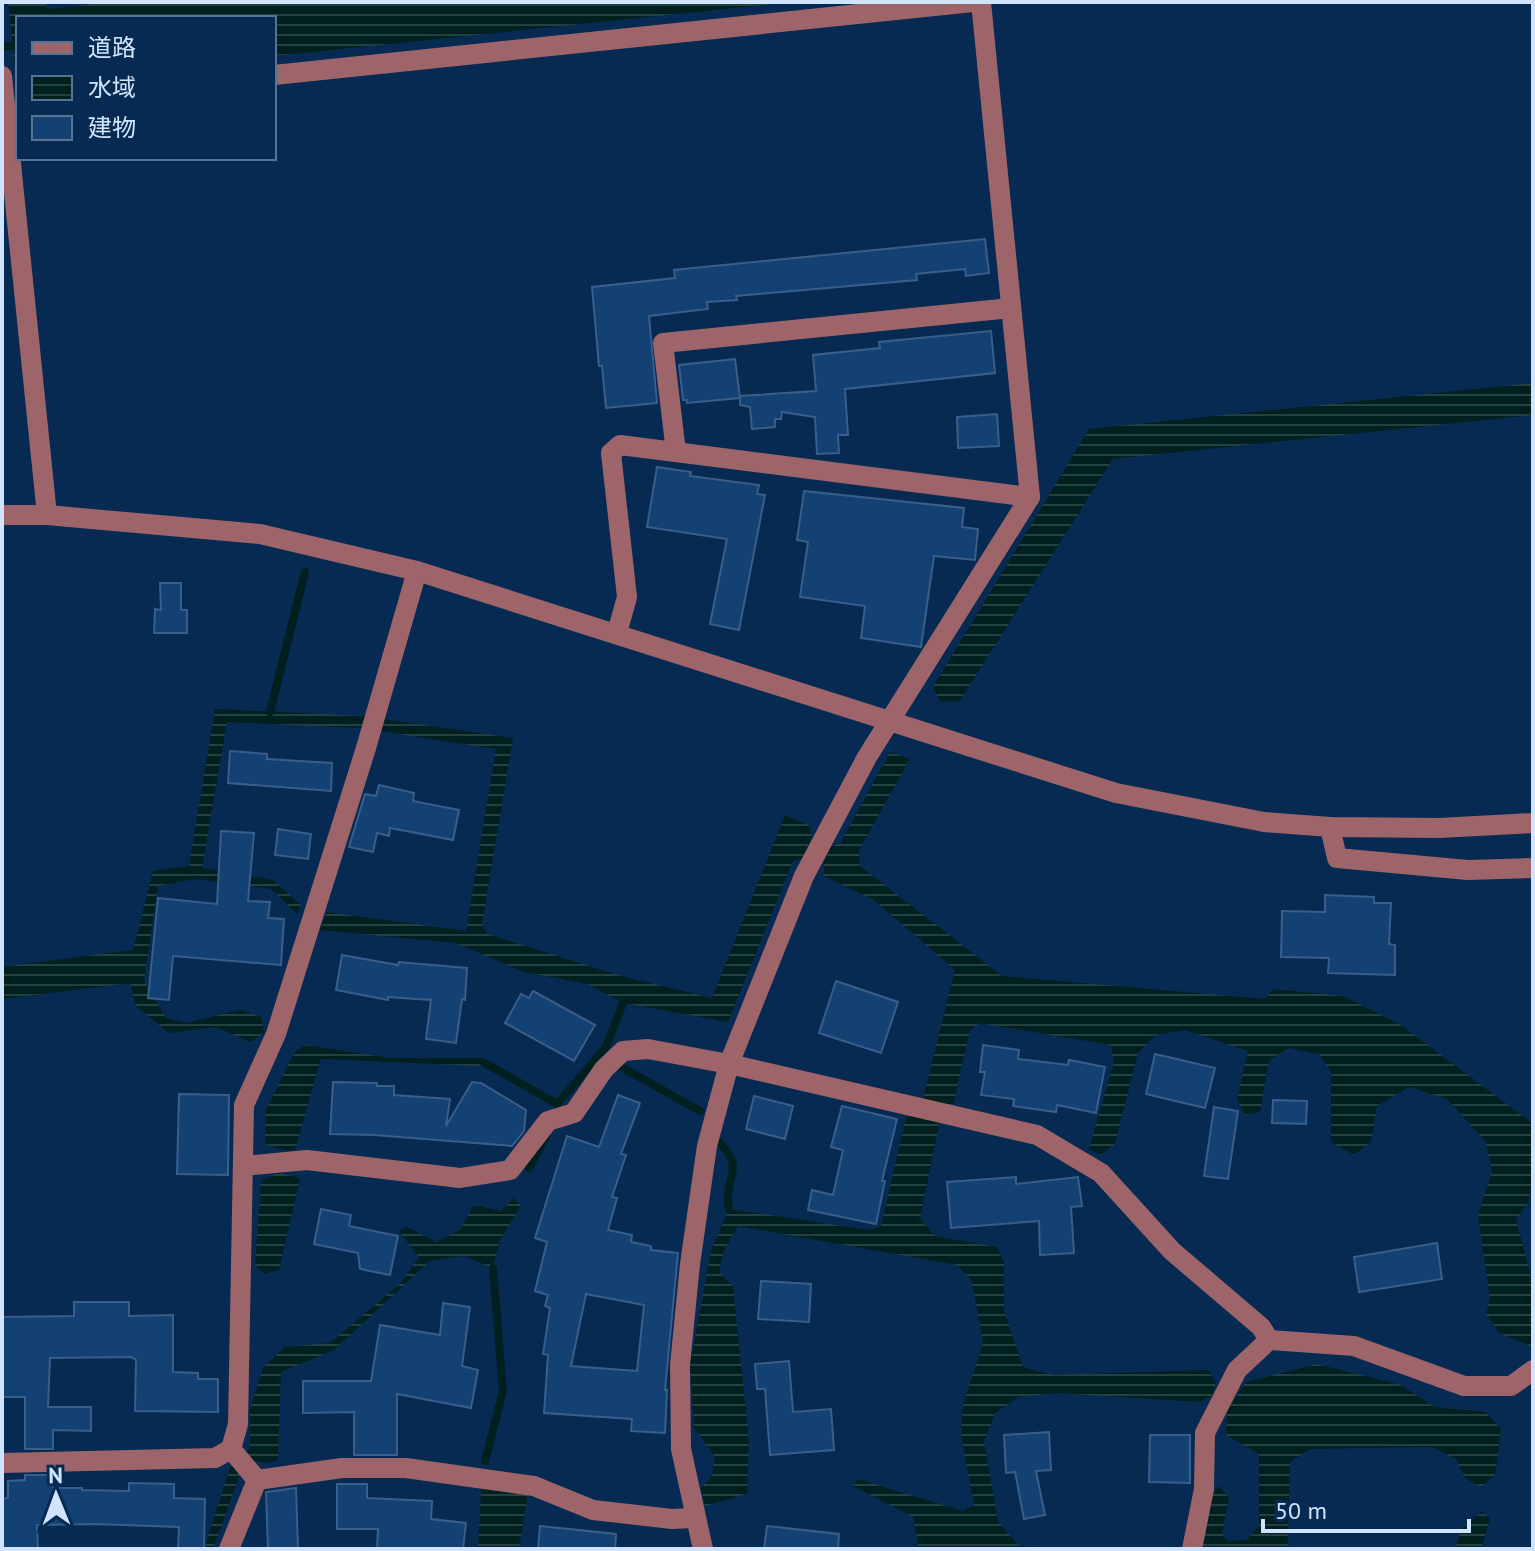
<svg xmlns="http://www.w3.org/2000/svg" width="1535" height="1551" viewBox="0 0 1535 1551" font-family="'PT Sans','Noto Sans JP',sans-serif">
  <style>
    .water { fill: url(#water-rules) }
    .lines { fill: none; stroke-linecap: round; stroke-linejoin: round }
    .stream { stroke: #002020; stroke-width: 8 }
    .building { fill: #134174; stroke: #3a5e8a; stroke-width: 2; fill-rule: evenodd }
    .minor { stroke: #9d656a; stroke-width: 20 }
  </style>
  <defs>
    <pattern id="water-rules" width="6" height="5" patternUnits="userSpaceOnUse" patternTransform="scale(2)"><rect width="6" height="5" fill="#002020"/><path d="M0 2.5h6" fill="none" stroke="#244041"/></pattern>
  </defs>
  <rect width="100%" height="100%" fill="#062a52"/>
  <g class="water">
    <polygon points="8,2 46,2 47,9 112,2 792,2 274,56 274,18 18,18 17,83"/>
    <polygon points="1533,383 1533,415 1113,459 959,702 940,701 933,687 1089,429"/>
    <polygon points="215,709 363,716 513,738 482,924 487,934 621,976 712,998 785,815 810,826 812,836 802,859 793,861 728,1022 623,1003 588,984 524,972 455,943 320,930 327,912 466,931 496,749 360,728 227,722 202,868 273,880 301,905 297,914 271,889 195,879 158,886 144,981 166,1018 186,1023 240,1010 261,1017 264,1033 250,1042 216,1027 169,1033 136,1006 130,983 2,999 2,967 133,950 153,871 189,866"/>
    <polygon points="890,752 910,759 859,850 860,866 1002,976 1265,999 1273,989 1343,996 1401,1025 1532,1123 1533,1176 1529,1201 1516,1220 1533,1284 1533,1347 1499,1333 1486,1314 1490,1298 1478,1216 1492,1171 1485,1141 1447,1099 1409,1087 1377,1106 1371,1142 1354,1155 1331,1142 1331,1072 1319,1054 1289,1048 1269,1060 1260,1112 1245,1115 1237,1099 1248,1051 1185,1030 1156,1035 1138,1053 1115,1144 1100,1155 1089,1149 1114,1062 1111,1045 980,1023 970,1030 953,1105 940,1120 920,1219 935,1236 997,1247 1004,1262 1004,1311 1023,1367 1053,1375 1208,1370 1216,1382 1212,1396 1200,1402 1056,1393 1019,1397 995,1413 984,1442 998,1521 1018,1545 1035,1549 919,1549 913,1517 853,1486 858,1479 963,1511 974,1505 961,1435 963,1404 983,1343 972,1281 957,1265 738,1226 724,1251 719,1272 733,1287 749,1441 747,1494 705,1506 701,1488 712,1476 715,1457 694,1428 690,1366 711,1250 729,1209 870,1230 881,1226 906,1117 919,1115 955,970 874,900 824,876 824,862 831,846 840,844"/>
    <polygon points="305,1045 390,1058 484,1058 481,1066 321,1059 295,1150 283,1150 265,1144 266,1110 294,1053"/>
    <polygon points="278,1173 300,1178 279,1270 264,1274 255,1265 261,1181"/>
    <polygon points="514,1198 521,1206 500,1240 493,1268 464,1256 430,1261 334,1350 281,1372 278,1461 263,1463 254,1460 239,1477 213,1549 204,1549 230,1468 250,1448 250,1410 263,1368 285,1347 330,1343 400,1284 419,1257 399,1231 407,1227 436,1242 460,1230 474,1205 501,1211"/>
    <polygon points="1317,1364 1401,1385 1434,1407 1486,1412 1501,1429 1495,1475 1481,1487 1465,1478 1456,1459 1432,1447 1310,1449 1290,1462 1288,1549 1202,1549 1213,1494 1219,1486 1229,1498 1222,1533 1227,1541 1247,1540 1259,1525 1259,1454 1226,1435 1227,1411 1246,1382"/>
    <polygon points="481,1487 528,1493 519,1549 478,1549"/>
    <polygon points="1482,1511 1490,1519 1481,1549 1455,1549 1461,1530"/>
  </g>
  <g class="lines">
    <g class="stream">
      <polyline points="2,47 18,45"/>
      <polyline points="270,712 305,572"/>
      <polyline points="483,1062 557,1104 606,1047 623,1003"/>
      <polyline points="623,1068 700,1111"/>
      <path d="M715 1138C750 1172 722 1175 729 1209"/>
      <polyline points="529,1168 546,1136"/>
      <polyline points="485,1461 503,1391 493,1268"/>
    </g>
  </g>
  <g class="building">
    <polygon points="985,239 989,273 966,276 965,269 916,274 917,280 736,296 737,300 707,302 708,309 649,316 657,403 606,408 602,366 599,366 592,287 675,278 674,270"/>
    <polygon points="991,331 995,373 845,389 848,435 838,435 839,453 817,454 815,417 782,412 781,419 775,419 775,427 752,429 750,407 740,405 740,396 816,391 813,355 880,348 879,342"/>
    <polygon points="735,359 740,398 687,403 687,400 683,400 679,365"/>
    <polygon points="997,414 999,446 958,448 957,417"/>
    <polygon points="657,467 691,472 690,476 759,485 757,494 765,495 739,630 710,624 727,539 647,527"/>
    <polygon points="804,491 964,508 962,527 978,529 975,560 934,556 921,647 861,638 865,606 800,597 808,542 797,540"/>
    <polygon points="160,583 181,583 181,610 187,610 187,633 154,633 155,609 161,610"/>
    <polygon points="230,751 267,754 267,759 332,763 331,791 228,783"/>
    <polygon points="379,785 414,793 413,801 459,810 453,840 390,828 389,836 377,833 373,852 349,847 365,794 376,796"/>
    <polygon points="278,829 311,834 308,859 275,855"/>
    <polygon points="221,831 254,833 248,901 270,902 268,918 284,919 281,965 173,956 169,1000 148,998 158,898 217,904"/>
    <polygon points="1325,895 1374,897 1374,903 1391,903 1389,944 1395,945 1395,975 1328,973 1329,958 1281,957 1282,911 1325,912"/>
    <polygon points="342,955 398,965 399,962 467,968 465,1000 462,999 456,1043 426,1039 431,1000 388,997 388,1000 336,990"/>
    <polygon points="836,981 898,1002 881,1053 819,1033"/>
    <polygon points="533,991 595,1025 574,1061 505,1023 521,994 529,998"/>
    <polygon points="983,1045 1019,1050 1018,1059 1068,1065 1069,1060 1105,1067 1096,1113 1057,1105 1056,1112 1013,1106 1014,1099 981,1095 985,1072 980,1072"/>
    <polygon points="1155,1054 1215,1068 1205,1108 1146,1094"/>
    <polygon points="333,1082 377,1083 377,1086 394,1086 394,1095 450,1099 446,1126 472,1082 481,1083 526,1110 524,1131 512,1146 374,1135 330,1134"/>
    <polygon points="179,1094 229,1095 228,1175 177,1174"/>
    <path d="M618 1095 640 1103 621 1154 626 1155 612 1197 617 1198 608 1230 632 1235 631 1242 651 1246V1250L678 1253 665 1390H667L665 1433 631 1431 632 1419 544 1413 548 1355 543 1354 550 1308 545 1306 548 1295 535 1291 547 1242 535 1238 567 1136 599 1147ZM586 1294 644 1305 637 1371 571 1366Z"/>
    <polygon points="754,1096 793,1106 785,1139 746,1129"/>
    <polygon points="1273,1100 1307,1101 1306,1124 1272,1123"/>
    <polygon points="842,1106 897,1119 882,1181 885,1181 876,1224 808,1210 812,1190 833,1195 843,1150 831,1147"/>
    <polygon points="1214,1107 1238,1111 1228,1179 1204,1176"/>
    <polygon points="1016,1177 1016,1184 1078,1177 1082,1206 1071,1207 1074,1253 1040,1255 1039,1221 951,1228 947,1182"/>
    <polygon points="321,1209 351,1215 349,1226 398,1236 390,1275 360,1269 358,1253 314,1244"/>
    <polygon points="1437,1243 1442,1279 1359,1292 1354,1257"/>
    <polygon points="761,1281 811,1284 809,1322 758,1319"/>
    <polygon points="74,1302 129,1302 129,1316 173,1315 173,1372 198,1373 198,1379 218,1379 218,1412 135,1411 136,1360 131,1357 50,1358 48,1407 91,1407 91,1431 53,1430 53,1449 25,1449 25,1397 2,1397 2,1317 74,1316"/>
    <polygon points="443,1303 470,1307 462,1366 478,1370 471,1408 397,1394 397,1455 354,1455 354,1412 303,1413 303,1381 371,1381 380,1325 440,1335"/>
    <polygon points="789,1361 793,1412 831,1409 834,1450 770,1455 765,1389 757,1389 755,1364"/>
    <polygon points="1049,1432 1051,1470 1036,1471 1045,1515 1024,1519 1015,1472 1006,1473 1004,1435"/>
    <polygon points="1150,1435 1190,1435 1190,1483 1149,1482"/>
    <polygon points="25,1475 53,1475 53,1488 82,1488 82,1490 129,1491 129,1483 174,1484 174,1498 205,1499 204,1549 178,1548 179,1527 95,1524 37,1525 38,1549 2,1549 2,1499 8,1498 8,1481 25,1480"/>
    <polygon points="337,1484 367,1484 367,1498 432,1501 431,1519 466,1523 463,1549 377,1549 378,1529 337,1529"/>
    <polygon points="296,1488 298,1549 268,1549 266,1492"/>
    <polygon points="540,1526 616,1534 615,1549 538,1549"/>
    <polygon points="767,1526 839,1534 838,1549 764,1549"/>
  </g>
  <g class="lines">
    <g class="minor">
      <polyline points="274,75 973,2"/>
      <polyline points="2,76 47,515"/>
      <polyline points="676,452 663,343 1011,308"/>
      <polyline points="2,515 47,515 260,534 417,571 1116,793 1264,822 1330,827 1439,828 1533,823"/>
      <polyline points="617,633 627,597 611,453 620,445 1030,497"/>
      <polyline points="1330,827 1337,858 1468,870 1533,868"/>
      <polyline points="243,1166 307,1160 460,1178 510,1170 548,1121 574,1113 604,1069 623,1051 648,1049 729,1064 1037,1135 1101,1173 1172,1251 1261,1327 1269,1340"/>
      <polyline points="231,1449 238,1424 244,1105 276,1034 366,748 417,571"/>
      <polyline points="2,1463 215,1458 231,1449 257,1480 342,1468 406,1468 534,1486 593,1510 672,1519 695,1518"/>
      <polyline points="229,1549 257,1480"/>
      <polyline points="703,1549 681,1449 680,1365 690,1264 707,1146 729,1064 804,876 867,757 1030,497 981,2"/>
      <polyline points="1192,1549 1204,1489 1205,1433 1237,1370 1269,1340 1354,1346 1464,1386 1511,1386 1533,1370"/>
    </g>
  </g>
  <rect width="1535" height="1551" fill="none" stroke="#d0e4fe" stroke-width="8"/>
  <rect x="16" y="16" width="260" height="144" fill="#062a52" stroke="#577497" stroke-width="2"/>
  <rect x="32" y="42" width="40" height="12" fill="#9d656a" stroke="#577497" stroke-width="2"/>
  <text x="88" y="56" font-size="24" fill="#d0e4fe">道路</text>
  <rect x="32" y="76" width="40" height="24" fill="url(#water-rules)" stroke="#577497" stroke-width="2"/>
  <text x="88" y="96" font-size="24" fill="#d0e4fe">水域</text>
  <rect x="32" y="116" width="40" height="24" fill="#134174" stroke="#577497" stroke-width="2"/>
  <text x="88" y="136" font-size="24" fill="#d0e4fe">建物</text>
  <g transform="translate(56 1495) rotate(359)" stroke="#062a52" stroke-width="6" paint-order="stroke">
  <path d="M0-6L14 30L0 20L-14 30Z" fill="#d0e4fe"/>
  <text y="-12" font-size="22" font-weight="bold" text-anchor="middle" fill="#d0e4fe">N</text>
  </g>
  <path d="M1263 1519v12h206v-12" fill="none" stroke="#d0e4fe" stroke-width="4"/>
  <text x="1275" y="1519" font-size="24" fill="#d0e4fe" stroke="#062a52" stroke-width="6" paint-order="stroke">50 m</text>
</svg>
